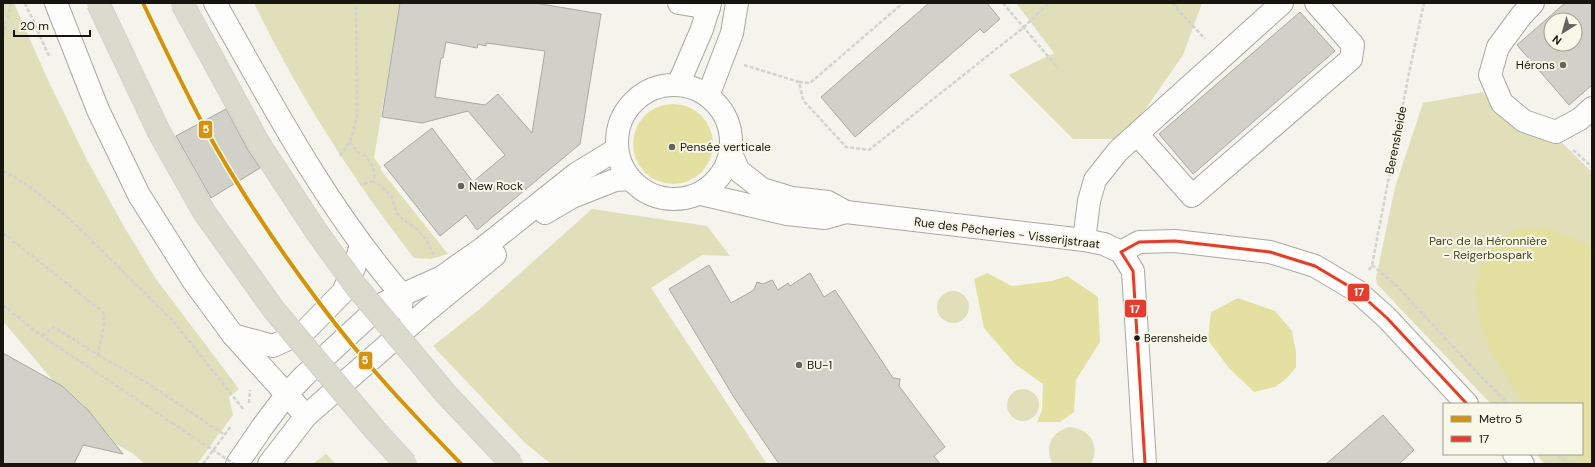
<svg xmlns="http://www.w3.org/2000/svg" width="1595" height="467" viewBox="0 0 1595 467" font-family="'DM Sans',sans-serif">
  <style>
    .green { fill: #e0dfb9 }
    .water { fill: #e3e0a1 }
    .building { fill: #d1d1ca; stroke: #a9a9a3; fill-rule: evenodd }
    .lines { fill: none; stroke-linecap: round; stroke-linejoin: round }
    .minor-casing { stroke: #a9a9a3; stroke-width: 24 }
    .path { stroke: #d2d2cf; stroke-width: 2.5; stroke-dasharray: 4 2; stroke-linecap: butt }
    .minor { stroke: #fdfdfc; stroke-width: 22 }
    .highway-bridge-casing { stroke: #d1d1cd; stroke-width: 24; stroke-linecap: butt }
    .path-bridge { stroke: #d2d2cf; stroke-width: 2.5; stroke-dasharray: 4 2; stroke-linecap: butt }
    .highway-bridge { stroke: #dadacd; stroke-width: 22 }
    .bus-1-casing { stroke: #f8f8e8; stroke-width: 6 }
    .bus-1 { stroke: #e43c2e; stroke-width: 3 }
    .metro-1-casing { stroke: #f8f8e8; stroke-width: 7 }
    .metro-1 { stroke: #d4930c; stroke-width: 4 }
    .poi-dot { fill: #64635d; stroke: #f8f8e8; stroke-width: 1.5 }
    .bus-dot { fill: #161510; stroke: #f8f8e8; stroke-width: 1.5 }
    .labels { text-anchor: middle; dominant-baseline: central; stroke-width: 4; stroke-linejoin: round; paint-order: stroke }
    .bus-label { font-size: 11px; fill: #161510; stroke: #f8f8e8; text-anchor: start }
    .poi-label { font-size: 12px; fill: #161510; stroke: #f8f8e8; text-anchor: start }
    .street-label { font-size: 12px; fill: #161510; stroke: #f8f8e8 }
    .park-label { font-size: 12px; fill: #45441f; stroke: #f8f8e8 }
    .line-badge { stroke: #f8f8e8; stroke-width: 1.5 }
    .badge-label { font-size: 11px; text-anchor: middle; font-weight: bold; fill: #fff }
  </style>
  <rect width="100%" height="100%" fill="#f4f4ec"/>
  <g class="green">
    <polygon points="3,3 14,3 47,78 87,160 126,230 156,279 239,389 229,397 233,415 197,464 145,464 132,453 116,444 82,403 66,390 54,382 3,321"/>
    <path d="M254 3H400L374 158 381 167 380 169 448 254 431 259 414 258C352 178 298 94 254 3Z"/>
    <polygon points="1016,3 1202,3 1183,55 1142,114 1118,139 1073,139 1009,75 1054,53"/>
    <polygon points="1483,92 1491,105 1505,120 1518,129 1556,137 1592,172 1592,464 1545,464 1536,454 1582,454 1582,404 1491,404 1377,284 1376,278 1395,187 1423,103"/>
    <polygon points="592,209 707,226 730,256 702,255 651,288 767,464 551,464 524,442 433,346 481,308"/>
    <circle cx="953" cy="307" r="16"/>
    <circle cx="1023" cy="405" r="16"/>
    <path d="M1071 427C1091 430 1100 446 1091 464L1052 463C1044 445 1052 431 1071 427Z"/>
    <polygon points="326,454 336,464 313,464"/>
  </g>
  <g class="water">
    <circle cx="673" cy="144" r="40"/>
    <polygon points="1545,227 1592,246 1592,464 1584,464 1573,454 1582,454 1582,404 1526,404 1516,392 1492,353 1479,322 1476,289 1481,264 1494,243 1518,228"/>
    <polygon points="987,273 1012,286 1052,281 1067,276 1098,297 1100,342 1076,380 1074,412 1060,422 1037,422 1042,410 1043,384 1015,364 984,328 974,279"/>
    <polygon points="1238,298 1275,311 1292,331 1296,352 1296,367 1287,378 1275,387 1254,392 1229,368 1208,340 1211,312"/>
  </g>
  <g class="building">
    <path d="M400 3H535L601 14 580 144 477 230 466 215 440 236 384 165 432 128 473 182 505 155 468 111 422 123 382 117ZM446 42 477 48 478 44 486 46V43L545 51 532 133 498 94 485 105 435 97 441 58H443Z"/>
    <polygon points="929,3 987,3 1000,19 984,33 980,29 855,137 821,97"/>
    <path d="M1565 3H1592V85L1569 105 1517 45ZM1551 20H1575V44H1551Z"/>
    <polygon points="1300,12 1335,51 1193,174 1159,134"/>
    <polygon points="226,109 248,150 260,168 211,198 176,136"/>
    <polygon points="709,265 731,303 754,290 757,282 763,284 772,280 778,290 788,283 790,286 810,273 824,297 835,290 893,378 900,379 899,386 945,447 934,456 940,464 779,464 735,399 669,289"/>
    <polygon points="3,353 62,386 88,410 123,454 83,445 74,464 3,464"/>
    <polygon points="1383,415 1414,450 1399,464 1326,464"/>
  </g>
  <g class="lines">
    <defs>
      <g id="minor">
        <polyline points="56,3 98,110 139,195 194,282 233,335 306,416"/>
        <path d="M215 3C272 104 326 207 402 295L401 308"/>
        <polyline points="679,3 709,8"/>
        <polyline points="1533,3 1521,16 1498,47 1490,75 1502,103 1524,121 1556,132 1580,119 1592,108"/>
        <circle cx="674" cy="142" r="57"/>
        <polyline points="678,85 702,29 710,3"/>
        <polyline points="708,96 732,33 737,3"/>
        <polyline points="1137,134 1192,196 1351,59 1353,45 1316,3"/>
        <polyline points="731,154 739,171 762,189 792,198 828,202 846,212 1084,240 1104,244 1121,252"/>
        <polyline points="701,194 787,214 825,218 846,212"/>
        <polyline points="545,213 572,197 615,180 630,179"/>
        <polyline points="1084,240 1089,201 1095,180 1118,151 1282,3"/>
        <polyline points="1121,252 1139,242 1175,241 1270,252 1315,266 1357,291 1387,318 1467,404"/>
        <polyline points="1121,252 1133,271 1145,464"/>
        <polyline points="233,335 273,346 305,331 343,292 354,268 361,245"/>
        <polyline points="1514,454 1523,464"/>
        <polyline points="237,464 263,426 287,394 303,377 382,304 442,277 483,248 576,174 617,149"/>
        <polyline points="269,464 306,416 423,314 495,255"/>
      </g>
    </defs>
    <use href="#minor" class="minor-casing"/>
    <g class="path">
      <polyline points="25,3 49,56"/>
      <polyline points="1003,3 1058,68"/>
      <polyline points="1172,3 1205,39"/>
      <polyline points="3,36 11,3"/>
      <polyline points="744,65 799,82 803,100 846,147 869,150 1024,27 1049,3"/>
      <polyline points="799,82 810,83 903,3"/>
      <polyline points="350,142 356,151 365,156 371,163 374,171 374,178 372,181 360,185"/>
      <polyline points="1573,150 1592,167"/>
      <polyline points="340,156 350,142 357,117 356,3"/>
      <polyline points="3,172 6,172 33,189 72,221 173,321 244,410"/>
      <polyline points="372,181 381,186 392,197 396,212 401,218 417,229 426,240 434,255"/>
      <polyline points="3,233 103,312 104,325 98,355 54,327 42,336"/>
      <polyline points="1372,265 1397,286 1471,366 1508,404"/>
      <polyline points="1369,270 1372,265 1409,73 1424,3"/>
      <polyline points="3,305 42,336 172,423"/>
      <polyline points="98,355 144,381 225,435"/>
      <polyline points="249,403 250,390"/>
      <polyline points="1558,454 1568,464"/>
      <polyline points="203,464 231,426"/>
      <polyline points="1010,464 1010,463"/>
    </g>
    <use href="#minor" class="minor"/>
    <defs>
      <g id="highway-bridge">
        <polyline points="98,3 159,132 204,212 274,310 375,430 406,464"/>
        <polyline points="182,3 259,144 316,231 355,285 446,394 512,464"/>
      </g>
    </defs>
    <use href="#highway-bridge" class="highway-bridge-casing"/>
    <polyline class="path-bridge" points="172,423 234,464"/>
    <use href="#highway-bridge" class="highway-bridge"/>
    <defs>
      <polyline id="bus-1" points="1145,464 1133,271 1121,252 1139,242 1175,241 1270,252 1315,266 1357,291 1387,318 1467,404"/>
    </defs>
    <use href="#bus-1" class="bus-1-casing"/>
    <use href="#bus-1" class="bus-1"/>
    <defs>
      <path id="metro-1" d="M143 3C163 45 183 87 205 128 239 190 279 249 321 305 363 362 412 413 461 464"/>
    </defs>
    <use href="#metro-1" class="metro-1-casing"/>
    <use href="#metro-1" class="metro-1"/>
  </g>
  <g class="poi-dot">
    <circle cx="1563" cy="65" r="4"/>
    <circle cx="672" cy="147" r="4"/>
    <circle cx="461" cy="186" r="4"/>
    <circle cx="799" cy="365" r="4"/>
  </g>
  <circle class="bus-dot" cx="1137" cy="338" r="3.5"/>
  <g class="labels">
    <g class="bus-label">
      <text x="1144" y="338">Berensheide</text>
    </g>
    <g class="poi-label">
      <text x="1555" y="65" text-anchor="end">Hérons</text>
      <text x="680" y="147">Pensée verticale</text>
      <text x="469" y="186">New Rock</text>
      <text x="807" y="365">BU-1</text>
    </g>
    <g class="street-label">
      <text transform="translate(1396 140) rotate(-79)">Berensheide</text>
      <text transform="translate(1007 233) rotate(7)">Rue des Pêcheries - Visserijstraat</text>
    </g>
    <g class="park-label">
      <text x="1488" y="241">Parc de la Héronnière<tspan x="1488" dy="14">- Reigerbospark</tspan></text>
    </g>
  </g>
  <g class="line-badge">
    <rect x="198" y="120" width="15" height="19" rx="4" fill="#d4930c"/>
    <rect x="1347" y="283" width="23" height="19" rx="4" fill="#e43c2e"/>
    <rect x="1124" y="299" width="23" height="19" rx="4" fill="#e43c2e"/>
    <rect x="358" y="351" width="15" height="19" rx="4" fill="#d4930c"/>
  </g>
  <g class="badge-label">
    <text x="206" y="133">5</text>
    <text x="1359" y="296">17</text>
    <text x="1135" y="313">17</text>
    <text x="365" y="364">5</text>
  </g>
  <rect width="1595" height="467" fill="none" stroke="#161510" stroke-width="8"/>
  <rect x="1443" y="403" width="140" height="52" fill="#f8f8e8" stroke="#9e9d92"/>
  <rect x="1451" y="416" width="20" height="6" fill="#d4930c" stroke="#9e9d92"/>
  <text x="1479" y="423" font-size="12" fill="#161510">Metro 5</text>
  <rect x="1451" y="436" width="20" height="6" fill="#e43c2e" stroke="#9e9d92"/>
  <text x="1479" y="443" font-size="12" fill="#161510">17</text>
  <g transform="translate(1563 32) rotate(217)"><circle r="19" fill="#f8f8e8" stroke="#9e9d92"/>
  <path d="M0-3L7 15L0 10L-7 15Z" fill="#64635d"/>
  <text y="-6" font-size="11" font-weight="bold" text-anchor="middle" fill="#161510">N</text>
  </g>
  <path d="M14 30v6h76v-6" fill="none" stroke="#161510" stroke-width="2"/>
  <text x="20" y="30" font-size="12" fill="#161510" stroke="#f8f8e8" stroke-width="3" paint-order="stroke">20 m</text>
</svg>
